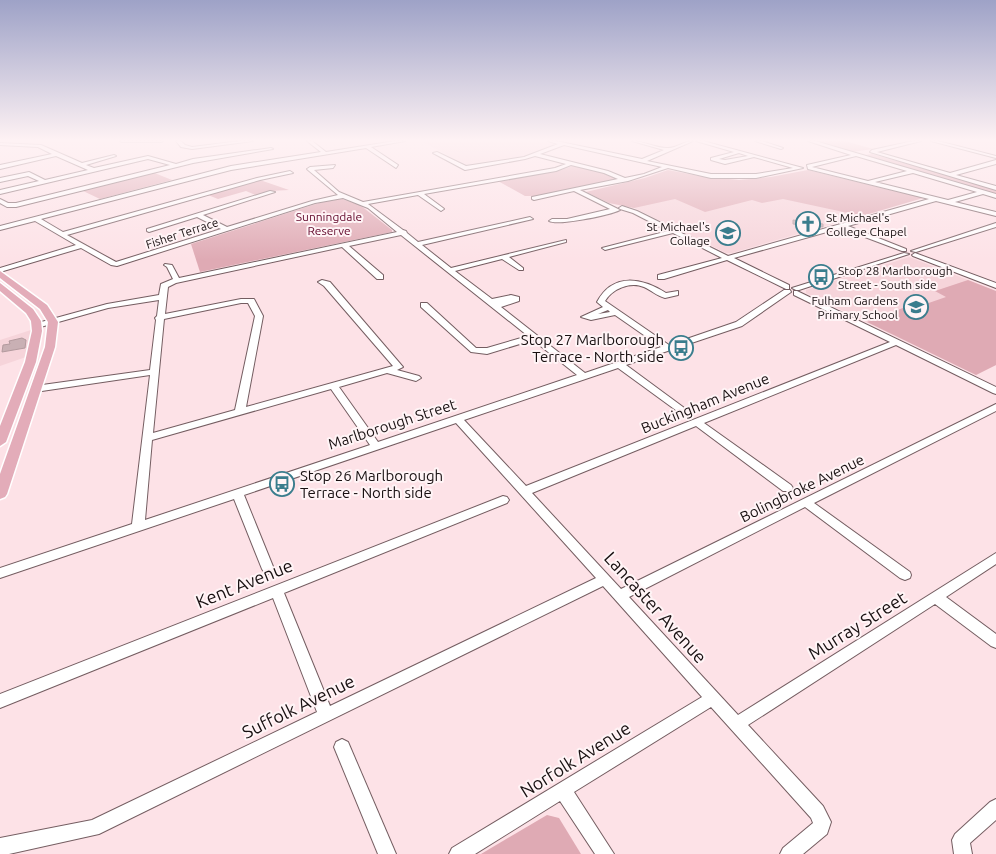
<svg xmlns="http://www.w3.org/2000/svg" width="996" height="854" viewBox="0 0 996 854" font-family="Ubuntu,sans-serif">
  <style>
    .built { fill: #f6d4da }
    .green { fill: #dfaab4 }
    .building { fill: #c9b0b4; stroke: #b39a9e }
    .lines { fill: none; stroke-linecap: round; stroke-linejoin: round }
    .minor-casing { stroke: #745d61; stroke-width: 2 }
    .major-casing { stroke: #fff; stroke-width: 3 }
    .minor { fill: #fff; fill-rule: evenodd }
    .major { fill: #e3acb9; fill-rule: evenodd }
    .labels { text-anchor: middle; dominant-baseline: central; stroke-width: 4; stroke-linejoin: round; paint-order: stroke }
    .far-park-label { font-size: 12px; fill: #62082b; stroke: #fff4f6 }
    .far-poi-label { font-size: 12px; fill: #181011; stroke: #fff4f6; text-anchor: start }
    .far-street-label { font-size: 12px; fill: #181011; stroke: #fff4f6 }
    .poi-label { font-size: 15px; fill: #181011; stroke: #fff4f6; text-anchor: end }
    .street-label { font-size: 15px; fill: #181011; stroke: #fff4f6 }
    .near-street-label { font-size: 18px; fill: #181011; stroke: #fff4f6 }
  </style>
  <rect width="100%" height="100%" fill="#fde2e7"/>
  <g class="built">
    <polygon points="421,141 541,141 557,145 529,155 468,166"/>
    <polygon points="668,170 699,176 739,180 771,177 808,170 923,198 732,253 726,253 634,208 609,203 586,192 645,178"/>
    <polygon points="909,257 996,291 996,365 976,375 806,293 806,290"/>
    <polygon points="31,330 31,343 26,357 0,366 0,340"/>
  </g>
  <g class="green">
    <polygon points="814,141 845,141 873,149 852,152"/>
    <polygon points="872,154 996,189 996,195 865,155"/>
    <polygon points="575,165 605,173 618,179 535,196 525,196 498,181 561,170"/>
    <polygon points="668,170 699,176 739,180 771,177 808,170 923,198 862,216 783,199 762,203 752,200 705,212 675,199 634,208 609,203 586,192 645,178"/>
    <polygon points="152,172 172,180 100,199 81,190"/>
    <polygon points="260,180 289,190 270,191 258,196 246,191 218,199 208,195"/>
    <polygon points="342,199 360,205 392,230 392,232 200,272 191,244 322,202"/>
    <polygon points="968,280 996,291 996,365 976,375 867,322 913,304 920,306 946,297 935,291"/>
    <polygon points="547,815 559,818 581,854 481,854"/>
  </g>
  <g class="building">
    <polygon points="793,220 823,224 823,227 793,224"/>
    <polygon points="22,338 26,340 25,348 2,352 3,345 10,344 9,341"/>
  </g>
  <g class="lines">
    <defs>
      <g id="minor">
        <polygon points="120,141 163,141 161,142 122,142"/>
        <polygon points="176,141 181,141 185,145 192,147 240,141 253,141 192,149 181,147"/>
        <path d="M307 141H312L326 152 395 141H405L371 147 398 165 396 168 366 148 231 170 41 219 63 232 257 178 290 171 293 173 260 180 67 235 116 262 221 229 197 217 149 232 147 231V229L270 191 275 192 203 215 227 227 312 201 338 195 308 170 307 169 310 167 335 165 333 168 314 170 339 192 363 202 555 168 566 164 535 156 525 159 465 170 433 153 437 152 466 166 524 157 558 144 548 141H556L642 159 664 150 632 141C644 141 655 148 667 148 675 149 684 141 693 141L647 161 711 174H756L793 168 754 157 725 164 711 160V158L734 152 696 141H703L803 168 756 178H711L668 168 628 181 580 190 620 210C610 215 558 226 549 221L552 219H567L610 209 574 191 534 200 532 199V197L618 179 604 173 571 165 556 171 424 194 443 208 444 209 441 211 418 195 368 204 403 230 406 231 407 233 418 242 530 217 533 219 422 245 451 268 566 240V242L509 257 523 268V270H519L502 259 455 271 492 299 511 295 519 297V301L501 307 585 373 661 347 615 315 591 320 581 317 603 307 597 302C613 272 642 278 666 293L678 291V295L665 298C657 296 651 290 644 287 630 281 612 289 605 301L669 345 736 322 784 290H790L791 292 742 326 626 365 683 407 685 409 683 411H677L618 368 464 420 526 486 890 342 794 295V291H797L996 387V394L993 393 896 345 704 423 791 485 793 488 791 491H783L696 426 532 493 621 589 996 404V411L814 503 910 572 911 575 910 578 905 580 900 578 805 507 629 597 738 715 996 553V564L946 597 996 634V648L991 646 935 604 748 725 823 806 831 822 827 834 803 854H780L783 848 813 823 811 818 711 707 574 792 614 854H595L560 801 475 854H449L452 848 702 697 603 586 99 834 9 854H0V838L92 820 317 712 273 598 0 708V694L503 496 507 497 509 500 507 503 284 593 330 706 596 578 456 423 244 495 274 569 272 572 268 574 264 572 262 569 234 499 0 578V568L132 524 150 375 35 392 30 389 35 386 150 370 156 320 155 318 157 316 159 300 108 308 37 328 33 326 34 324 107 304 159 295 161 284 173 279 167 267 164 265 165 264 172 265 179 278 397 232 368 208 343 198 315 203 117 266 111 265 81 248 0 272V268L76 245 35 221 0 230V226L231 166 321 152ZM564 145 662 167 644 174 625 178 608 171 540 154ZM739 153 748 156 725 160 719 159ZM401 235 528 336 487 348H476L427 303H421V307L471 352 487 354 533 340 577 375 378 442 339 387 387 373 416 381 421 378 419 376 397 370 403 367 330 282 322 280 318 282 324 286 393 366 246 407 263 316 254 299H241L165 314 168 287 176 283 342 247 377 279H383V275L349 246ZM241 303H248L255 316 235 410 153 433 164 319ZM608 310 610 312 598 314ZM331 389 370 445 145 520 152 440Z"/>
        <polygon points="755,141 762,141 783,148 781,149"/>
        <path d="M808 141H815L996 194V198L983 194 955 202 996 212V216L936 201 848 226 906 249V251H902L841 228 734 258 789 285V289H786L727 260 664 279H658V275L722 258 673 233 605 250 602 248 668 231 633 213 620 209 619 208 622 206 637 211 728 256 929 199 808 169 807 165 851 155ZM856 156 907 171 868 181 812 167ZM913 173 977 192 948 200 875 182Z"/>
        <polygon points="913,141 921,141 877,152 950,173 996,160 996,164 956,175 996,186 996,190 870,152 872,150"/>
        <polygon points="931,141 938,141 996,156 996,158"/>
        <polygon points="0,143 41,145 82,163 114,155 116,156 86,165 94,168 148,156 176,164 193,159 271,148 273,149 193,163 16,207 7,207 0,203 0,199 8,203 16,203 170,165 148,159 0,194 0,190 39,181 28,176 0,182 0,178 29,172 45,180 88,170 56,156 0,169 0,165 52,154 38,147 0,145"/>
        <polygon points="996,223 996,227 916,252 911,251"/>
        <polygon points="904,253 909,254 799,290 796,290 792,288"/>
        <polygon points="915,253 996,283 996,288 913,256 912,255"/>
        <polygon points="342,739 348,742 396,854 378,854 334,747 336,742"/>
        <polygon points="996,799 996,820 970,843 972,854 954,854 952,840 955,834 990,802"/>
      </g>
      <g id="major">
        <polygon points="0,271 47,305 58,322 55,347 7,494 5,497 0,499 0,474 45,347 48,322 40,309 0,278"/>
        <polygon points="0,283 33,309 41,321 42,331 36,362 6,442 0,446 0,426 25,362 32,331 31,321 26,313 0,291"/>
      </g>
    </defs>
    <use href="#minor" class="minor-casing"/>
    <use href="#major" class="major-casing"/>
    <use href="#minor" class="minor"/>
    <use href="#major" class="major"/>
  </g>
  <linearGradient id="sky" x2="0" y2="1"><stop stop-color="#9ea2c7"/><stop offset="0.54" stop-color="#fef2f4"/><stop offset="1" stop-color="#fef2f4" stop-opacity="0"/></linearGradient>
  <rect width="996" height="260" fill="url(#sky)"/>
  <defs>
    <symbol id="church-ring" viewBox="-11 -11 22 22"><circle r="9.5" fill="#fff4f6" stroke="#3a7d8d" stroke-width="1.5"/><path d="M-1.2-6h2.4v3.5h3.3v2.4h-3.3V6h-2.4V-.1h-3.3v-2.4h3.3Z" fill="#3a7d8d"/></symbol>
    <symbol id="school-ring" viewBox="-11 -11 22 22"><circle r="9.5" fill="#fff4f6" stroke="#3a7d8d" stroke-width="1.5"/><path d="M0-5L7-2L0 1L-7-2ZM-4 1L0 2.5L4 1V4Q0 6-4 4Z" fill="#3a7d8d"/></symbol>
    <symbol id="bus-ring" viewBox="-11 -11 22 22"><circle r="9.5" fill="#fff4f6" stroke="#3a7d8d" stroke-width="1.5"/><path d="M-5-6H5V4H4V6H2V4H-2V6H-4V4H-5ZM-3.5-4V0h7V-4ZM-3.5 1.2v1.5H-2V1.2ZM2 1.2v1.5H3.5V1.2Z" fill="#3a7d8d"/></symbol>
  </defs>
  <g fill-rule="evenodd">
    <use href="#church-ring" x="794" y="210" width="28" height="28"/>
    <use href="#school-ring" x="714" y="219" width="28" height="28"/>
    <use href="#bus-ring" x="807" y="263" width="28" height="28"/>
    <use href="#school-ring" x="902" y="293" width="28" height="28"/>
    <use href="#bus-ring" x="667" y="334" width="28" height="28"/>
    <use href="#bus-ring" x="268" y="470" width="28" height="28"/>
  </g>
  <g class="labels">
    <g class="far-park-label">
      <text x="329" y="216">Sunningdale<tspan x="329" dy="14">Reserve</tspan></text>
    </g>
    <g class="far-poi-label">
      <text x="826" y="217">St Michael's<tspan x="826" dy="14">College Chapel</tspan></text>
      <text x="710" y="226" text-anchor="end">St Michael's<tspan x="710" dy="14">Collage</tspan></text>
      <text x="838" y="270">Stop 28 Marlborough<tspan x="838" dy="14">Street - South side</tspan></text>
      <text x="898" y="300" text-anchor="end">Fulham Gardens<tspan x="898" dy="14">Primary School</tspan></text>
    </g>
    <g class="far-street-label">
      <text transform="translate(182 233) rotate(-18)">Fisher Terrace</text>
    </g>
    <g class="poi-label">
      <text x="664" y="339">Stop 27 Marlborough<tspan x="664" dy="17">Terrace - North side</tspan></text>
      <text x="300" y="475" text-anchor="start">Stop 26 Marlborough<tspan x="300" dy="17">Terrace - North side</tspan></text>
    </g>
    <g class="street-label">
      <text transform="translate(705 403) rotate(-22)">Buckingham Avenue</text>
      <text transform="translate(392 424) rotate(-18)">Marlborough Street</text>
      <text transform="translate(802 488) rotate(-26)">Bolingbroke Avenue</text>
    </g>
    <g class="near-street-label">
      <text transform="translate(244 583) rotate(-22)">Kent Avenue</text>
      <text transform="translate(656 607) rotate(48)">Lancaster Avenue</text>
      <text transform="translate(857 625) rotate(-32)">Murray Street</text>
      <text transform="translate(298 706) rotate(-26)">Suffolk Avenue</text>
      <text transform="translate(575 759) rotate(-32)">Norfolk Avenue</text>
    </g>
  </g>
</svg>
